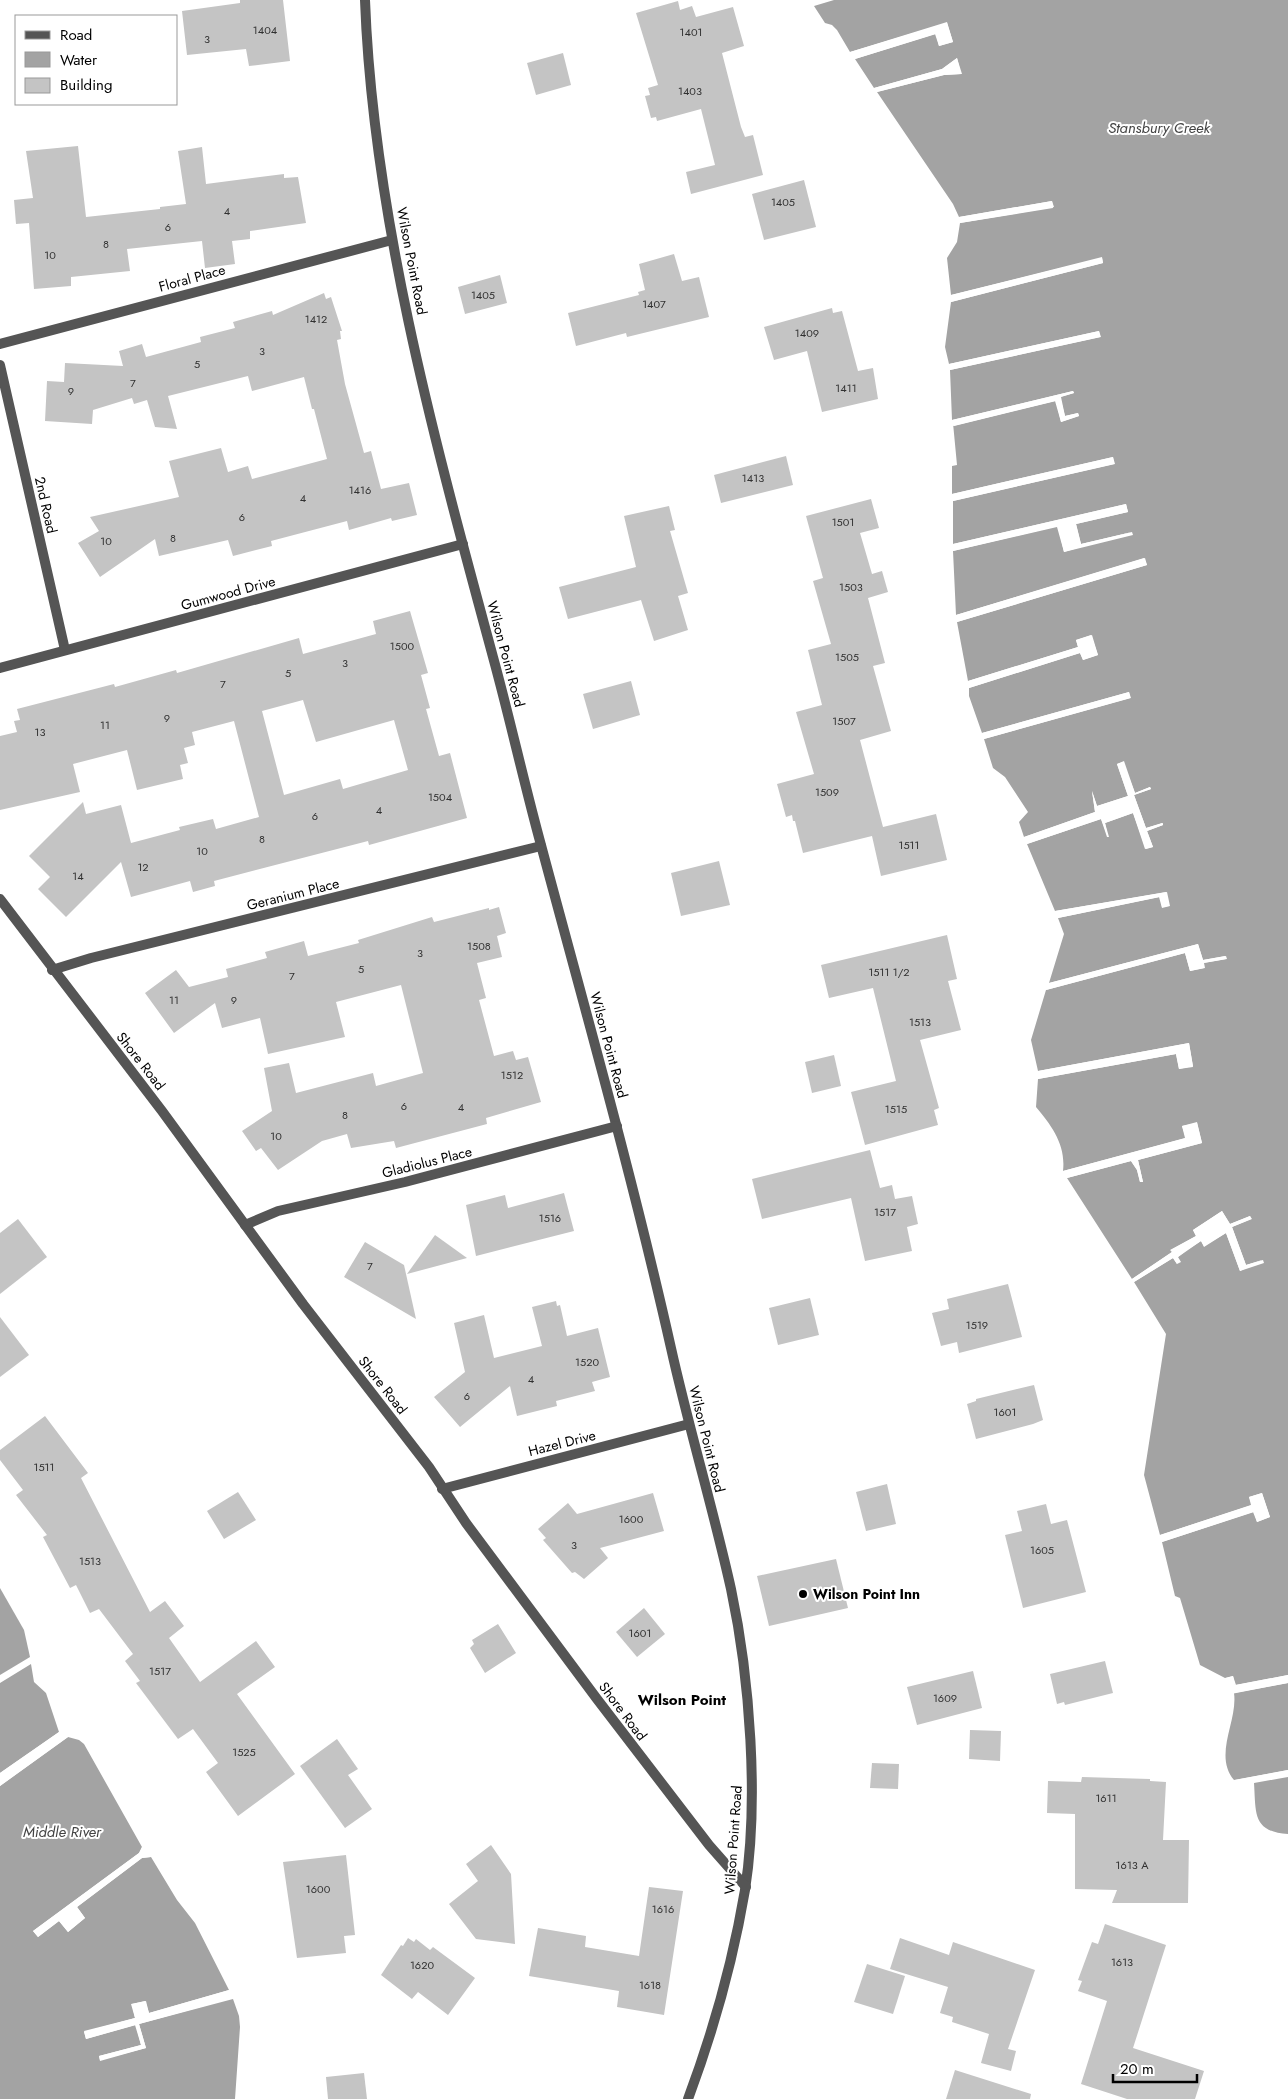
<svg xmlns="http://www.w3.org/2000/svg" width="1288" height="2099" viewBox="0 0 1288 2099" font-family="Jost,sans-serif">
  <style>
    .water { fill: #a3a3a3 }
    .pier { fill: #fff; fill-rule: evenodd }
    .building { fill: #c4c4c4; fill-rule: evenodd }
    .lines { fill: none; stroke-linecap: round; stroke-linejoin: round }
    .minor { stroke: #555; stroke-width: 10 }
    .poi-dot { fill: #000; stroke: #fff; stroke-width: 2 }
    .labels { text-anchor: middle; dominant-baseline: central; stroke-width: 4; stroke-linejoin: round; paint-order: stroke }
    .number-label { font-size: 11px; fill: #313131 }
    .street-label { font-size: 14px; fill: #000; stroke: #fff }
    .poi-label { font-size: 14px; font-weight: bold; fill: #000; stroke: #fff; text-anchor: start }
    .water-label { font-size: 15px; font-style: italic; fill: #444; stroke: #fff }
    .neighbourhood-label { font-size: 15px; font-weight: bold; fill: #000; stroke: #fff }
  </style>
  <rect width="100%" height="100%" fill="#fff"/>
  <g class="water">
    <path d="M834 0H1288V1675L1235 1685 1233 1676 1225 1678 1200 1665 1180 1598 1175 1596 1162 1542 1254 1512 1257 1522 1270 1517 1262 1493 1249 1497 1252 1505 1160 1535 1144 1475 1166 1334 1134 1282 1173 1258 1177 1264 1178 1257 1201 1241 1204 1246 1226 1233 1240 1271 1262 1260 1246 1265 1232 1227 1251 1219 1250 1216 1230 1224 1222 1211 1193 1230 1196 1236 1171 1250 1172 1252 1132 1279 1067 1178 1131 1161 1137 1170 1140 1182H1143L1138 1160 1202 1143 1197 1123 1182 1126 1186 1138 1063 1171C1066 1145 1052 1126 1036 1107L1038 1079 1176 1054 1179 1069 1193 1066 1189 1043 1038 1071 1031 1040 1046 990 1185 953 1190 971 1204 968 1203 963 1226 959 1225 956 1203 960 1198 944 1049 983 1064 934 1058 918 1160 897 1162 907 1169 906 1166 892 1055 911 1027 844 1101 819 1108 837 1105 823 1133 813 1145 849 1153 847 1147 831 1163 825 1162 823 1146 828 1134 795 1151 789 1150 787 1135 793 1123 762 1117 764 1128 796 1097 806 1092 791 1095 812 1024 837 1019 822 1028 812 1005 777 993 768 984 739 1130 698 1129 692 982 733 969 696V688L1080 653 1083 660 1098 655 1091 635 1076 640 1078 647 968 681 957 622 1147 565 1144 558 956 615 953 551 1058 526 1064 552 1132 532 1081 544 1076 524 1128 512 1126 504 953 544V501L1114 464 1113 457 952 494V466L957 465 953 423 954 426 1056 401 1061 422 1079 416 1078 413 1065 416 1060 397 1074 393 1073 391 952 420 950 370 1100 337 1099 331 949 364 945 347 951 302 1103 263 1102 258 951 295 947 258 957 242 960 223 1053 208 1052 201 959 217 953 204 877 92 944 75 961 74 957 58 942 69 874 88 855 59 936 34 939 46 953 42 947 23 850 52 837 30 832 25 825 23 814 6Z"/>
    <polygon points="0,1588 24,1630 30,1657 0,1675"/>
    <polygon points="31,1664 34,1682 46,1693 59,1732 0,1773 0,1683"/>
    <path d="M1288 1683V1770L1234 1780C1213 1755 1238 1721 1234 1693Z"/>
    <polygon points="68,1737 79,1740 84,1744 142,1847 139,1853 33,1931 38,1937 59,1921 68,1932 85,1918 77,1907 142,1858 151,1857 177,1900 195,1923 229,1990 149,2013 145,2001 132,2004 135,2018 84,2031 86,2039 136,2025 141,2045 99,2056 100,2060 146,2048 139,2024 233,1999 239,2016 240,2027 235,2099 0,2099 0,1786"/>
    <path d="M1288 1777V1834C1252 1832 1256 1812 1254 1783Z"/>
  </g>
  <g class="pier">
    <polygon points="947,22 953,42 939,46 935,34 855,59 853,57 935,32 938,33 941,43 950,40 946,26 852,54 850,52"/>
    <polygon points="957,58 962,74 944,75 877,92 876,90 944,72 958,72 956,62 943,72 876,90 874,88 942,69"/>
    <polygon points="1052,201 1054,207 960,223 960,221 1051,205 1050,203 960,220 959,217"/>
    <polygon points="1102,257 1103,263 951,302 951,299 1100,262 951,298 951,295"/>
    <polygon points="1099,331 1101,337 950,370 950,367 1098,335 950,367 949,364"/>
    <path d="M1073 391 1074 393 1061 397 1065 416 1078 413 1079 416 1061 422 1055 401 953 426 952 420ZM1058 397 1063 419 1058 400 1056 399 955 423Z"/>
    <polygon points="1113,457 1115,464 953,501 953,498 1112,462 1111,460 953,496 952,494"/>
    <polygon points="1126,504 1128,512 1076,524 1081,544 1132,532 1133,535 1064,552 1057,527 953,551 953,548 1057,524 1060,526 1065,549 1079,545 1075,522 1125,510 1124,507 953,546 953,544"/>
    <polygon points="1145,558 1147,565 957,622 957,619 1144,563 1143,561 956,617 956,615"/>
    <polygon points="1092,635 1098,655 1083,660 1080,653 969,688 969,685 1080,651 1084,657 1095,654 1090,638 1079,641 1079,649 969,683 968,681 1078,647 1076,640"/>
    <polygon points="1129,692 1131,698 984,739 983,737 1127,696 983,735 982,733"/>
    <polygon points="1124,761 1135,793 1150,787 1151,789 1134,795 1146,828 1163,823 1163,825 1147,831 1153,847 1146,849 1133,813 1105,823 1109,837 1107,837 1101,819 1027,844 1027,842 1100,816 1104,821 1133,811 1147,846 1150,845 1122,765 1120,765 1129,798 1099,808 1096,815 1025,839 1024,837 1095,812 1092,791 1097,806 1128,796 1117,764"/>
    <polygon points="1167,892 1170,906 1162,908 1159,897 1058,918 1057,915 1137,898 1056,914 1055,911"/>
    <polygon points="1198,944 1203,960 1226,956 1227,959 1204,963 1205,968 1190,971 1185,953 1046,990 1047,987 1185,951 1188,952 1192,968 1202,966 1196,947 1048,985 1049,983"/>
    <polygon points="1189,1043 1193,1067 1179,1069 1176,1054 1038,1079 1038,1076 1176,1051 1178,1053 1181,1066 1190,1064 1187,1046 1038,1073 1038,1071"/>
    <polygon points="1197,1122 1202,1143 1138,1160 1143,1182 1140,1182 1137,1170 1131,1161 1067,1178 1066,1176 1131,1159 1136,1164 1137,1157 1199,1141 1195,1125 1185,1128 1188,1138 1186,1141 1064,1174 1063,1171 1185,1138 1182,1126"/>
    <path d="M1222 1211 1230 1224 1250 1216 1252 1219 1232 1227 1246 1265 1263 1260 1264 1263 1240 1271 1226 1233 1204 1247 1201 1241 1187 1250 1178 1257 1181 1262 1177 1264 1173 1258 1134 1282 1132 1279 1172 1252 1170 1250 1196 1236 1193 1230ZM1221 1215 1229 1227 1244 1267 1242 1268 1226 1230 1205 1243 1200 1239 1175 1257 1172 1256 1166 1259 1174 1254V1251L1198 1238 1196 1231Z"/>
    <polygon points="1262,1493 1270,1517 1257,1522 1253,1512 1162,1542 1161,1539 1253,1509 1259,1519 1267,1516 1260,1496 1252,1498 1253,1508 1161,1538 1160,1535 1251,1505 1249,1497"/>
    <polygon points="1288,1675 1288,1677 1236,1687 1231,1679 1222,1679 1233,1676 1236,1685"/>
    <polygon points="1288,1680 1288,1683 1231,1694 1236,1689"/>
    <polygon points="59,1732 61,1734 0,1776 0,1773"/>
    <polygon points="66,1736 68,1737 0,1786 0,1783"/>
    <polygon points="1288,1770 1288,1772 1241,1781 1235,1780"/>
    <polygon points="142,1847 144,1849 140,1855 37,1932 38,1933 58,1919 68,1929 82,1918 74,1908 75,1906 141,1856 149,1855 151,1857 142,1858 77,1907 85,1918 68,1932 59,1921 38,1937 33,1931 139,1853"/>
    <polygon points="229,1990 230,1993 149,2016 146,2014 144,2004 134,2006 136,2020 87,2033 88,2036 232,1997 233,1998 139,2024 146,2048 100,2061 99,2056 141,2045 135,2025 86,2039 84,2032 135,2018 131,2004 146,2001 149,2013"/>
  </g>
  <g class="building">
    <polygon points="240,0 283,0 290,61 249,66 246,49 187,55 182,11 240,3"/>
    <polygon points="678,1 680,10 692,6 696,17 733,7 744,46 722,53 741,127 745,137 753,135 763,175 691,194 686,172 715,165 701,109 657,121 656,117 651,118 645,96 650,95 648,88 658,85 636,13"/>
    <polygon points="563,53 571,85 536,95 527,63"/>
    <polygon points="78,146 86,217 160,209 160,207 186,204 178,151 202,147 206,184 284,174 284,178 298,177 306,223 250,231 250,239 232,241 235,264 205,268 202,241 127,249 130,271 71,277 71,286 34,289 29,223 16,224 14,200 33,198 26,151"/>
    <polygon points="804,180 816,227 764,240 752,194"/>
    <polygon points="674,254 682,281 699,277 709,317 627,337 626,333 576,346 568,313 639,295 638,292 645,290 639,264"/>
    <polygon points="500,275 507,303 465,314 458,287"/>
    <polygon points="324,293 326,299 331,297 342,331 340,331 341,339 337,340 345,384 364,453 371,451 381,489 409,483 417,515 392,521 391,518 349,530 347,521 271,541 272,546 233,556 228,540 159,556 155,539 100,577 78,543 99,531 90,517 179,497 169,461 221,448 228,472 248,466 252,479 327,459 314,409 312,409 304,377 252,391 248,376 168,396 177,429 155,427 147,400 134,404 132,398 93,410 92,424 45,421 47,381 64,382 65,363 123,366 119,351 142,344 146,357 201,342 200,337 235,328 233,322 272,311 273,315"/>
    <polygon points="832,308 833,313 842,311 858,371 873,368 878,399 822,412 807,351 774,360 764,327"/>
    <polygon points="786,456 793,485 721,503 714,475"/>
    <polygon points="871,499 879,528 860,533 872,574 882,571 888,592 868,598 885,663 873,666 891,731 860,740 883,827 936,814 947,860 881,876 872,836 803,853 795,821 793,821 792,815 786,817 777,784 814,774 796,712 822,705 808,650 831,644 813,581 823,578 806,516"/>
    <polygon points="669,506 675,530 670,531 688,593 678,596 688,630 654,641 641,600 568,619 559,587 636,567 624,516"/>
    <path d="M410 611 428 673 421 675 430 708 426 709 439 756 450 753 467 818 369 845 368 841 214 881 215 886 193 892 190 881 131 897 121 862 66 917 38 889 50 877 29 856 83 802 86 814 121 805 131 843 180 830 179 827 213 819 216 829 259 817 234 721 192 732 195 745 184 748 188 763 180 765 183 779 137 790 127 750 73 764 80 792 0 810V736L17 732 14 721 20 720 17 709 114 684 115 687 176 670 177 673 299 638 303 654 376 634 373 621ZM303 700 316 742 394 720 408 770 343 789 340 779 284 795 262 711Z"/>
    <polygon points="631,681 640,715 593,729 583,694"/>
    <polygon points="719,861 730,905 681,916 671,873"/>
    <polygon points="499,907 506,933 497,936 502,957 477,963 486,998 479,1000 494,1056 513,1051 516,1060 528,1057 541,1102 486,1118 487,1124 396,1148 394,1141 351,1148 347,1134 322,1141 278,1170 261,1148 256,1151 242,1131 272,1111 264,1068 289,1063 296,1093 373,1073 376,1086 423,1073 401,985 336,1002 345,1037 268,1054 260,1018 222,1028 215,1003 174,1033 145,993 176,970 189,987 228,977 226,969 267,958 265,952 304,941 308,956 359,943 358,940 432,917 434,922 489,908 489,910"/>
    <polygon points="947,935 957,979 948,981 961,1030 920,1040 939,1108 934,1110 938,1125 865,1145 851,1092 896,1081 873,988 829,998 821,965"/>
    <polygon points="834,1055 841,1086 812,1093 805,1062"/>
    <polygon points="870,1150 880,1188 892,1185 895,1199 912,1196 918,1224 907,1227 912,1251 865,1261 851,1198 762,1219 752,1179"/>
    <polygon points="564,1193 574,1231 476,1256 466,1205 505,1195 508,1208"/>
    <polygon points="18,1219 47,1257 0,1294 0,1233"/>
    <polygon points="435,1235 467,1258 407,1274"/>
    <polygon points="365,1242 404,1265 416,1319 344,1277"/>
    <polygon points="1008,1284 1022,1337 959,1353 957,1342 941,1346 932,1313 949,1309 947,1299"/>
    <polygon points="810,1298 819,1335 778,1345 769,1308"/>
    <polygon points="556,1301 557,1306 560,1305 567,1336 598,1328 610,1377 592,1382 595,1391 556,1401 557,1406 517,1416 510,1386 460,1427 434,1397 465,1372 454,1323 484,1315 494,1358 542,1346 532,1307"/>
    <polygon points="0,1317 29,1355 0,1377"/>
    <polygon points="1034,1385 1043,1420 1033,1424 976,1439 967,1404 976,1401 976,1399"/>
    <polygon points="45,1416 88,1473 81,1478 150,1612 165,1601 184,1626 169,1638 200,1682 256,1641 275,1667 237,1694 295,1774 238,1816 206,1772 218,1763 193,1729 178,1739 136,1683 140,1681 125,1661 133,1654 99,1609 90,1613 76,1585 70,1588 43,1537 47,1535 16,1495 23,1490 0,1460 0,1450"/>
    <polygon points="887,1484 896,1524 866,1531 856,1492"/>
    <polygon points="238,1492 256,1520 224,1539 207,1511"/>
    <polygon points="653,1493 664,1531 600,1548 608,1558 584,1579 575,1572 572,1573 543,1540 546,1538 538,1529 568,1503 577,1514"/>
    <polygon points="1046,1504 1051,1524 1067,1520 1086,1592 1023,1608 1005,1535 1022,1531 1017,1511"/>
    <polygon points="836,1559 848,1608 769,1626 757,1576"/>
    <polygon points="644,1608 665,1634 637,1657 616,1632"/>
    <polygon points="498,1624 516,1653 485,1673 470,1648 474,1644 472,1640"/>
    <polygon points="1105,1661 1113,1693 1065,1705 1064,1702 1057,1704 1050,1674"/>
    <polygon points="973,1671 982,1708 917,1725 907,1687"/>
    <polygon points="970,1730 1001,1731 1000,1761 969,1759"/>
    <polygon points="337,1739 358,1769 348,1775 372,1809 345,1828 300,1766"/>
    <polygon points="872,1763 899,1764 898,1789 870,1788"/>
    <polygon points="1082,1777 1150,1779 1150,1781 1166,1782 1163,1840 1189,1840 1188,1903 1112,1903 1117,1890 1075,1889 1075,1814 1047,1813 1048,1781 1081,1782"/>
    <polygon points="491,1845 511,1874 515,1944 476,1939 449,1904 478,1881 466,1864"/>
    <polygon points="346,1855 355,1935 344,1936 346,1953 297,1958 283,1862"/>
    <polygon points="649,1887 683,1891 664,2015 617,2007 619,1991 529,1976 538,1928 586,1936 585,1947 639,1956"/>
    <polygon points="1105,1924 1166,1945 1133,2048 1204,2071 1195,2099 1127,2099 1081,2084 1107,2001 1078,1991 1082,1981 1078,1980 1092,1942 1098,1944"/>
    <polygon points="408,1938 414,1942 416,1939 430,1950 433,1947 475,1978 448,2015 418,1992 412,1999 381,1975 401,1945 403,1946"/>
    <polygon points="900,1938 949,1955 953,1942 1035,1970 1008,2049 1016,2051 1011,2071 981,2063 989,2034 952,2022 953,2017 940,2013 948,1987 890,1969"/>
    <polygon points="867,1964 905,1976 893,2014 854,2002"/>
    <polygon points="955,2070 1031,2094 1030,2099 946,2099"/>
    <polygon points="364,2073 367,2099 328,2099 326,2077"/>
  </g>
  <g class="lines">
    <g class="minor">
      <path d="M365 0C373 219 436 446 493 657 510 719 524 783 541 845 586 1013 633 1179 671 1348 689 1429 713 1508 731 1589 750 1678 759 1801 745 1890 733 1961 713 2032 688 2099"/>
      <polyline points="0,344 392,240"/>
      <polyline points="0,365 65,650"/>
      <polyline points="0,668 463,544"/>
      <polyline points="0,899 162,1111 303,1304 429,1467 466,1523 597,1699 709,1845 746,1887"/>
      <polyline points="52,970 91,958 541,846"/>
      <polyline points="245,1225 278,1211 405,1182 617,1126"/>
      <polyline points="442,1489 689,1424"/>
    </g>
  </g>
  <circle class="poi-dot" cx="803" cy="1594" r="5"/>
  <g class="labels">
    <g class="number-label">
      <text x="265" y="30">1404</text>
      <text x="691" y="32">1401</text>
      <text x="207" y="39">3</text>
      <text x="690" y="91">1403</text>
      <text x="783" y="202">1405</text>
      <text x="227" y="211">4</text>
      <text x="168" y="227">6</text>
      <text x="106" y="244">8</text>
      <text x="50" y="255">10</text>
      <text x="483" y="295">1405</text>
      <text x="654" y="304">1407</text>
      <text x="316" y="319">1412</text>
      <text x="807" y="333">1409</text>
      <text x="262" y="351">3</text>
      <text x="197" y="364">5</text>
      <text x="133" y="383">7</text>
      <text x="846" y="388">1411</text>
      <text x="71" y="391">9</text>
      <text x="753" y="478">1413</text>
      <text x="360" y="490">1416</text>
      <text x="303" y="498">4</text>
      <text x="242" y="517">6</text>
      <text x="843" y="522">1501</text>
      <text x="173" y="538">8</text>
      <text x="106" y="541">10</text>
      <text x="851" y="587">1503</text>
      <text x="402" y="646">1500</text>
      <text x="847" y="657">1505</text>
      <text x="345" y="663">3</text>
      <text x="288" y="673">5</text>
      <text x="223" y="684">7</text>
      <text x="167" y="718">9</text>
      <text x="844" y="721">1507</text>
      <text x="105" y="725">11</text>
      <text x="40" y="732">13</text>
      <text x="827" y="792">1509</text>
      <text x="440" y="797">1504</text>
      <text x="379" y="810">4</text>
      <text x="315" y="816">6</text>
      <text x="262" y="839">8</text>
      <text x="909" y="845">1511</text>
      <text x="202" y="851">10</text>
      <text x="143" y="867">12</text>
      <text x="78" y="876">14</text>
      <text x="479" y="946">1508</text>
      <text x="420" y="953">3</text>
      <text x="361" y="969">5</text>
      <text x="889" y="972">1511 1/2</text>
      <text x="292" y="976">7</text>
      <text x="174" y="1000">11</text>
      <text x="234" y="1000">9</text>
      <text x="920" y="1022">1513</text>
      <text x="512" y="1075">1512</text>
      <text x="404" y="1106">6</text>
      <text x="461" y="1107">4</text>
      <text x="896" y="1109">1515</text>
      <text x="345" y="1115">8</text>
      <text x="276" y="1136">10</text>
      <text x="885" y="1212">1517</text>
      <text x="550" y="1218">1516</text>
      <text x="370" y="1266">7</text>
      <text x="977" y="1325">1519</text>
      <text x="587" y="1362">1520</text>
      <text x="531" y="1379">4</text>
      <text x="467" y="1396">6</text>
      <text x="1005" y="1412">1601</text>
      <text x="44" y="1467">1511</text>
      <text x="631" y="1519">1600</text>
      <text x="574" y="1545">3</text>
      <text x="1042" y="1550">1605</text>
      <text x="90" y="1561">1513</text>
      <text x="640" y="1633">1601</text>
      <text x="160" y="1671">1517</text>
      <text x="945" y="1698">1609</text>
      <text x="244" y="1752">1525</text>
      <text x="1106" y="1798">1611</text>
      <text x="1132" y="1865">1613 A</text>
      <text x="318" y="1889">1600</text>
      <text x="663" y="1909">1616</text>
      <text x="1122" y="1962">1613</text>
      <text x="422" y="1965">1620</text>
      <text x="650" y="1985">1618</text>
    </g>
    <g class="street-label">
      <text transform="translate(412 261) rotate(79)">Wilson Point Road</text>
      <text transform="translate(192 278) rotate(-15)">Floral Place</text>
      <text transform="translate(46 505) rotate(77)">2nd Road</text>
      <text transform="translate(228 593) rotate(-15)">Gumwood Drive</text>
      <text transform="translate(506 654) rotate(75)">Wilson Point Road</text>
      <text transform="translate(293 894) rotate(-14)">Geranium Place</text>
      <text transform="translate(609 1045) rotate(75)">Wilson Point Road</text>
      <text transform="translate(141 1061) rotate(52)">Shore Road</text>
      <text transform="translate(427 1162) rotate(-14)">Gladiolus Place</text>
      <text transform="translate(383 1385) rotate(52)">Shore Road</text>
      <text transform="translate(707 1439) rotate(76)">Wilson Point Road</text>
      <text transform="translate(562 1443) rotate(-14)">Hazel Drive</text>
      <text transform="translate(623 1711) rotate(53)">Shore Road</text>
      <text transform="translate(733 1840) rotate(-86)">Wilson Point Road</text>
    </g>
    <g class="poi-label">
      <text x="813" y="1594">Wilson Point Inn</text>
    </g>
    <g class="water-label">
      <text x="1159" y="128">Stansbury Creek</text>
      <text x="62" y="1832">Middle River</text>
    </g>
    <g class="neighbourhood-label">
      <text x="682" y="1700">Wilson Point</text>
    </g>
  </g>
  <rect x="15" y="15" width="162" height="90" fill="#ffffff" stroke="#999999"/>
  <rect x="25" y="31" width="25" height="8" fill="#555555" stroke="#999999"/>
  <text x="60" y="40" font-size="15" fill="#000000">Road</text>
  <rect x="25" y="52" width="25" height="15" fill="#a3a3a3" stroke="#999999"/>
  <text x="60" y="65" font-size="15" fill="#000000">Water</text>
  <rect x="25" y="78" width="25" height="15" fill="#c4c4c4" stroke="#999999"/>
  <text x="60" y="90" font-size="15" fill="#000000">Building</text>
  <path d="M1113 2074v8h84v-8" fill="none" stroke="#000000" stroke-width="2.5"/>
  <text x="1120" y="2074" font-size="15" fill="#000000" stroke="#ffffff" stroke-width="4" paint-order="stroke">20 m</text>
</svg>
